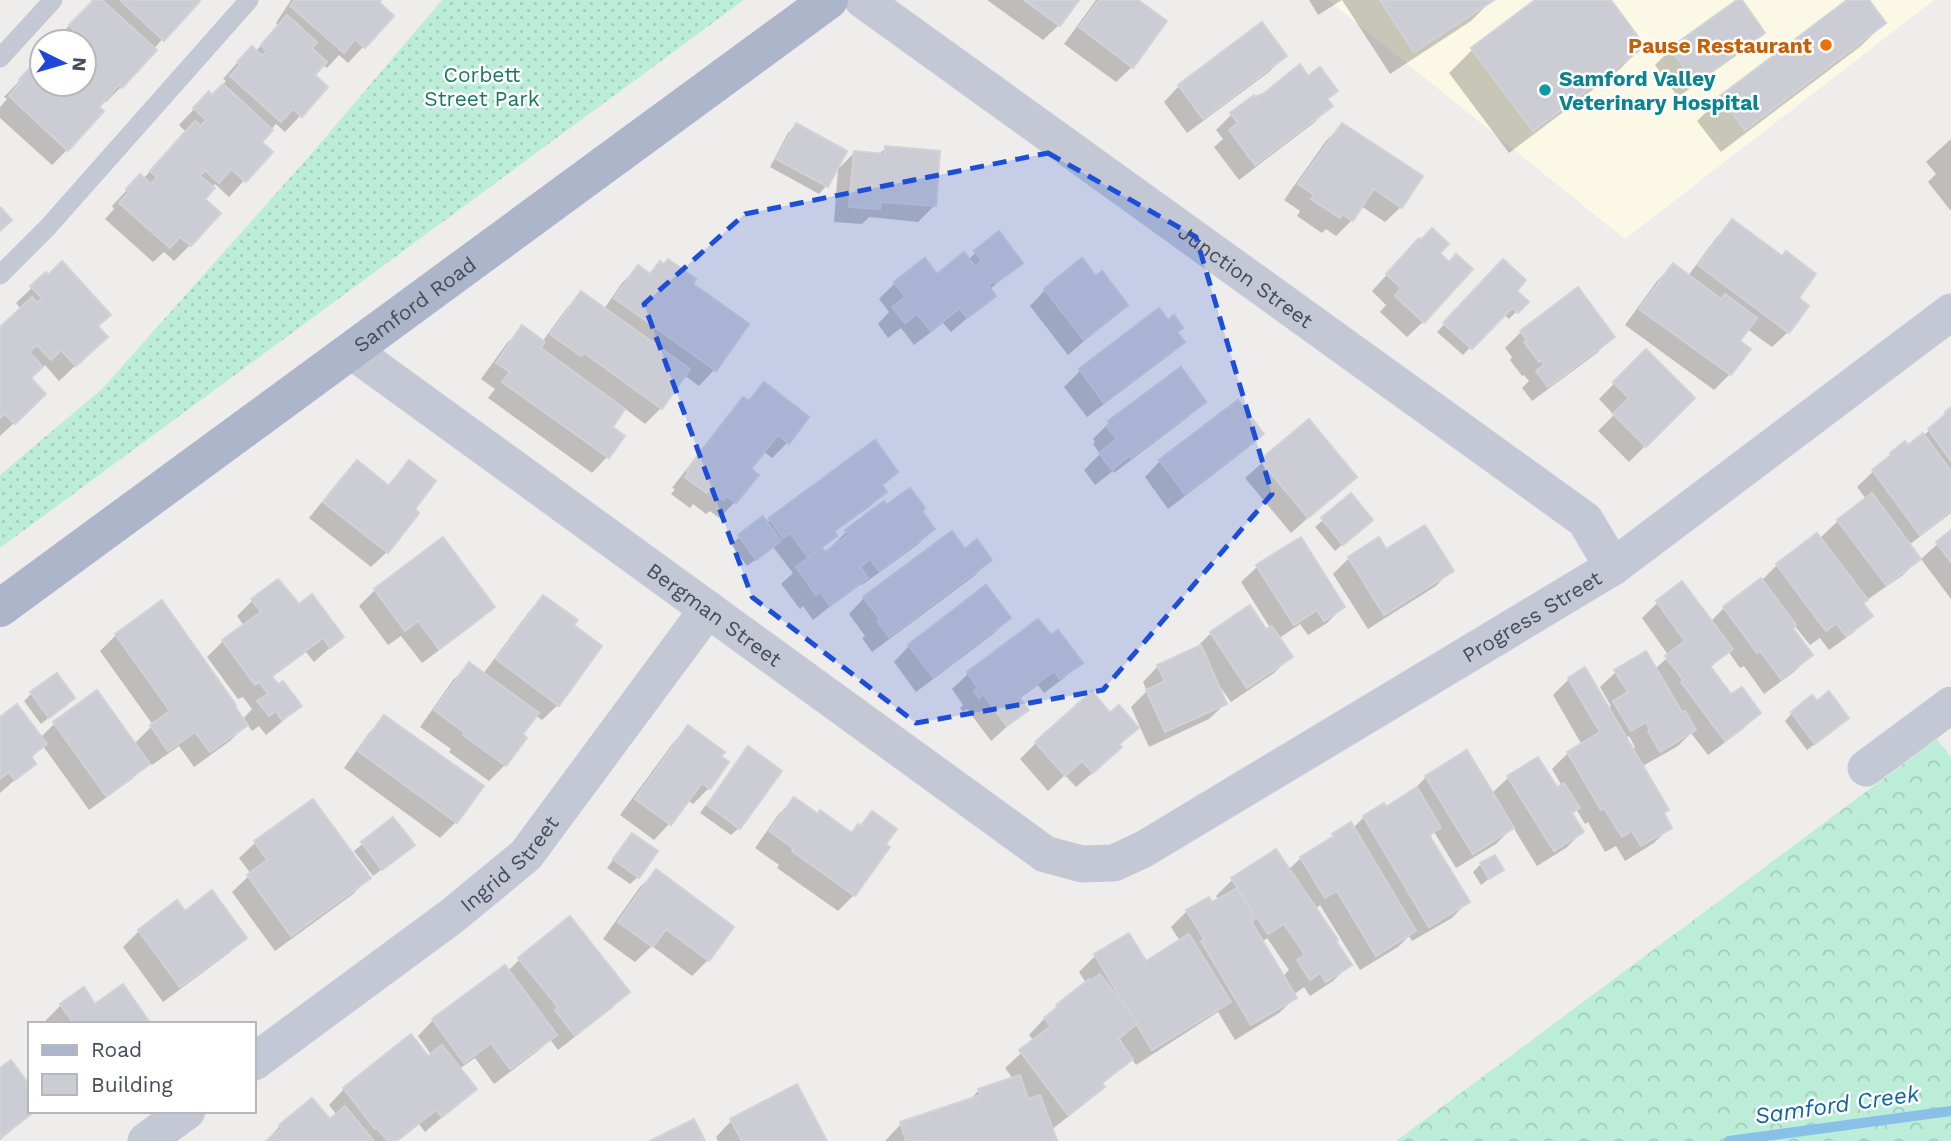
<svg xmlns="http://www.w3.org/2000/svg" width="1951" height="1141" viewBox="0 0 1951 1141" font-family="'Work Sans',sans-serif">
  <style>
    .commercial { fill: #fbf9e5 }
    .grass { fill: url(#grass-dots) }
    .forest { fill: url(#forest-crowns) }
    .shadow { fill: #0003; fill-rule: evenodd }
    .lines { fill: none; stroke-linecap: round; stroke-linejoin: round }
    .stream { stroke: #89c0e8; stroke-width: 10 }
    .building { fill: #cccdd4; stroke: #d1d1d8; stroke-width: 2 }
    .lane { stroke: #c3c8d4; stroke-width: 19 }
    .street { stroke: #c3c8d4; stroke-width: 37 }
    .primary { stroke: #adb5cb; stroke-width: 38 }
    .marked { fill: #1d4ed8; fill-opacity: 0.2; stroke: #1d4ed8; stroke-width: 5; stroke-dasharray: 14 9; stroke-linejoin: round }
    .food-dot { fill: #e8710a; stroke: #fff; stroke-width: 2.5 }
    .culture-dot { fill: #0f9aa8; stroke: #fff; stroke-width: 2.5 }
    .labels { text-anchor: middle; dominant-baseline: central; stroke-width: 5; stroke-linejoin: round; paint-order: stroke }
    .food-label { font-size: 21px; font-weight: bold; fill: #c56008; stroke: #fff; text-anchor: end }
    .park-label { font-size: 21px; fill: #19785d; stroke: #fff }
    .culture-label { font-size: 21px; font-weight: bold; fill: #0d838f; stroke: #fff; text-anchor: start }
    .street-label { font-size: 21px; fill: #464c59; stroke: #fff }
    .water-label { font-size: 23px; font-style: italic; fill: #1063a1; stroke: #fff }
  </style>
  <defs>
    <pattern id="grass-dots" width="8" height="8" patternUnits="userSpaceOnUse" patternTransform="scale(1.75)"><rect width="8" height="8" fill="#bbedd9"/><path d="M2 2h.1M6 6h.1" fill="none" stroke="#a2cdbc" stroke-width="1.8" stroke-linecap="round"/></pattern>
    <pattern id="forest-crowns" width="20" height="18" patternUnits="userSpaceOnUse" patternTransform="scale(1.75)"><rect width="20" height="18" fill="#bbedd9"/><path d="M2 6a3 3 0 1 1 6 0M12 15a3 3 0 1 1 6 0" fill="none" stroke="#a2cdbc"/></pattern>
  </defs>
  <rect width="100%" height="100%" fill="#efedec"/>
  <polygon class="commercial" points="1328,0 1934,0 1625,239"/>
  <polygon class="grass" points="442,0 744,0 0,548 0,475 102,389 312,153"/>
  <polygon class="forest" points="1937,739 1951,757 1951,1141 1396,1141"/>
  <g class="shadow">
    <polygon points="92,0 196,0 121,87 106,102 103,100 67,150 52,165 0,118 0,107 7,99 4,97 34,66 38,70 42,67 42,84 84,84 84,42 54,41 91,4 90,3"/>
    <polygon points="291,0 378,0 376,2 392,16 348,63 339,55 327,68 322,64 312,75 326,88 285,132 276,124 260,142 270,152 229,197 215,184 212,188 203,199 218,214 190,245 174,261 164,252 153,262 105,219 114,209 112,206 140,176 143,179 186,132 179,125 193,110 209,94 212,97 226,81 223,79 236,64 252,49 255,52 279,26 276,23"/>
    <polygon points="987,0 1077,0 1059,25 1043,40"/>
    <polygon points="1096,0 1136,0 1132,67 1116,82 1064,44"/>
    <polygon points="1309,0 1342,0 1318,15"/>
    <polygon points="1342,0 1492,0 1471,21 1390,74"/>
    <polygon points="1538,0 1609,0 1643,46 1620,69 1509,153 1449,73 1472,50"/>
    <polygon points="1850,0 1867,0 1884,23 1861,46 1721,152 1697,121 1721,98"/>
    <polygon points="1763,33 1747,48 1678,97 1655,65 1671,49"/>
    <polygon points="1285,56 1269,72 1187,133 1164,102 1179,86"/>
    <polygon points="1308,78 1336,91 1326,100 1330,106 1315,122 1239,180 1214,147 1223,139 1216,130 1232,114"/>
    <polygon points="796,125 845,152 826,186 819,194 770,167 788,133"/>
    <polygon points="1342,125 1401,207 1385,222 1361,206 1352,220 1336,236 1326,229 1322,233 1297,216 1300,211 1284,200 1326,141"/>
    <polygon points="1951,139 1951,211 1928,182 1936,174 1926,162"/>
    <polygon points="886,148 934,206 918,222 869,217 862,224 834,222 838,169 854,153 878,155"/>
    <polygon points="1732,222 1797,298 1788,332 1772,347 1747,329 1738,342 1748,349 1730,374 1714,390 1625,325 1657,281 1673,266 1688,276 1716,238"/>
    <polygon points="976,252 1021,262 989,290 993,296 951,332 943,323 914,345 901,328 888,338 878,324 889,312 879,299 895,283 924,261 936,277 968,260"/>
    <polygon points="1437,253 1423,322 1407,337 1380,312 1386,305 1372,291 1403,257"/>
    <polygon points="1503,262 1514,291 1526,302 1509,319 1503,314 1463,355 1437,332"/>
    <polygon points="660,263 747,325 714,370 699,386 684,375 661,408 645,424 624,408 610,427 622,436 607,457 592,473 488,398 495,389 481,379 507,343 523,328 542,342 566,309 582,293 604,309 622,283 638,267 648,274"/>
    <polygon points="46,274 96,327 89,353 59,381 45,365 29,378 28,410 0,436 0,329 21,309 16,303"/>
    <polygon points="1095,278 1126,305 1068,355 1030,306 1045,290"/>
    <polygon points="1577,290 1612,337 1597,353 1532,401 1522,388 1529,381 1524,375 1522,376 1510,360 1512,357 1505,348 1521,332"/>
    <polygon points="1159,311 1182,341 1166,357 1087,417 1064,387 1080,371"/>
    <polygon points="1646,351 1693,398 1629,462 1598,431 1614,415 1599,399"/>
    <polygon points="1180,369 1204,402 1188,417 1114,473 1113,471 1095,485 1084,470 1100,454 1093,444 1095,442 1093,439 1109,423"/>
    <polygon points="764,384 788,442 772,458 763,451 749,469 735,502 719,518 710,511 706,514 693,504 690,508 671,494 675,489 672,488 728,415 744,399 747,401"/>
    <path d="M1951 411V513L1909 545 1919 559 1903 575 1861 604 1870 616 1854 632 1829 650 1820 638 1810 645 1794 625 1791 628 1811 655 1795 671 1764 694 1744 666 1740 668 1728 651 1710 668 1731 696 1759 713 1743 729 1708 755 1691 733 1678 746 1641 767 1670 827 1654 843 1625 861 1616 846 1605 852 1588 822 1585 824 1576 809 1571 814 1582 832 1566 848 1537 866 1513 827 1496 844 1456 868 1434 832 1429 838 1467 902 1452 918 1412 941 1409 936 1398 947 1360 970 1320 905 1315 909 1349 965 1333 981 1310 996 1304 987 1293 995 1295 998 1279 1013 1235 1040 1218 1012 1136 1065 1131 1058 1101 1085 1103 1087 1087 1102 1051 1130 1055 1139 1053 1141H885L901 1124 968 1102 979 1090 1013 1079 1005 1068 1034 1041 1029 1035 1041 1022 1057 1006 1086 983 1079 972 1095 956 1129 935 1145 963 1180 941 1171 927 1187 911 1211 905 1219 900 1216 896 1232 880 1288 870 1301 858 1326 843 1334 835 1352 829 1364 817 1385 809 1411 793 1426 777 1491 794 1508 778 1556 790 1562 786 1552 769 1568 753 1582 745 1553 695 1569 679 1608 709 1611 706 1600 687 1616 672 1655 669 1669 656 1642 618 1657 603 1710 622 1724 608 1761 581 1777 565 1819 539 1838 521 1866 499 1857 487 1891 454 1907 447 1923 436ZM1629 736 1635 747 1632 750 1625 739ZM1267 938 1289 970 1282 977 1262 942ZM1120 1039 1126 1050 1124 1051 1117 1041Z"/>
    <polygon points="1308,422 1354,477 1291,533 1245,478"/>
    <polygon points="1261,434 1245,450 1168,509 1145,477 1160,461"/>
    <polygon points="874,442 896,472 881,487 885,492 869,507 833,533 835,536 821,549 824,554 847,531 886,507 920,511 933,529 917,545 862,585 860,583 813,620 803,606 800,609 781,584 793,573 773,547 747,566 731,544 763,519 766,523"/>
    <polygon points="357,462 387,486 409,462 412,509 387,552 371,567 309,518 341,478"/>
    <polygon points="1323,520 1363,527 1335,551 1315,527"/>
    <polygon points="1951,532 1951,599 1921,559"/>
    <polygon points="965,551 990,560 974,576 872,652 862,638 865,636 849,614 864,598"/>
    <polygon points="1349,558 1451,570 1436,586 1368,629 1333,574"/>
    <polygon points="1257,567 1343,607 1327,623 1308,635 1300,624 1278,639 1290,657 1274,673 1231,702 1219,685 1217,686 1225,704 1209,719 1149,747 1131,707 1147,691 1143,682 1158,666 1194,650 1211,633 1266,632 1271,629 1241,582"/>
    <polygon points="375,590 493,607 477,622 422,663 401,636 388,645 359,606"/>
    <polygon points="543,597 572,625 558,705 542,720 535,715 521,735 525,738 505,765 489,781 449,752 451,749 420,727 453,680 469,665 483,674 528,613"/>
    <polygon points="253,600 299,606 342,637 314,662 306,652 271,678 299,706 283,721 266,735 259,726 252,731 247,724 230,741 194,767 179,746 152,765 149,762 132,779 89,810 43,746 30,759 33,764 0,793 0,719 40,738 54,724 134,744 153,725 100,651 116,635 232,706 242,720 252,709 243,697 238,699 207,657 223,641 244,626 237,616"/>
    <polygon points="1009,618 993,634 916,692 894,662 909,646"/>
    <polygon points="1038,621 1051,638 1080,663 1064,678 1044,693 1038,685 1019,699 1026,710 991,741 967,709 963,712 960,708 963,705 952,689 968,674"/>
    <polygon points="32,693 73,698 41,724 24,701"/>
    <polygon points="1792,713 1839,725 1807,750 1785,721"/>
    <polygon points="1110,716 1136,727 1104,763 1076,787 1065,775 1048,791 1020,759 1036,743"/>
    <polygon points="385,717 456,822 440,838 344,768 369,733"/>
    <polygon points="688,727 718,756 709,788 693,804 687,800 669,824 654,840 620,815 673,743"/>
    <polygon points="748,748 739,828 731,835 700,813"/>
    <polygon points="794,799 817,816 851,834 872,813 854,895 838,911 777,868 779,865 755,848 778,815"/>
    <polygon points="313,801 368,878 353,894 275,951 232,892 251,874 239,858 255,843"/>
    <polygon points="393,819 405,852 373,876 354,851"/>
    <polygon points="632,835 638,877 630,884 607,868"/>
    <polygon points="1481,864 1501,869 1481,885 1473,872"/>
    <polygon points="656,872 708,960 692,976 652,946 635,962 603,939 640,887"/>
    <polygon points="176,903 185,913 245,937 229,953 163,1002 123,947 139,931"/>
    <polygon points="520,959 627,992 612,1008 558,1050 550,1039 539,1050 494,1084 475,1058 459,1069 475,1089 425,1132 419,1124 398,1141 266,1141 280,1126 330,1122 337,1115 329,1105 344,1089 427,1059 432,1056 418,1036 433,1020 508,971"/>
    <polygon points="83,990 95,1006 149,1024 47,1024 45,1021 61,1005"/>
    <polygon points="0,1070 30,1111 34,1111 0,1140"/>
    <polygon points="731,1121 825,1141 718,1141 716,1137"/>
  </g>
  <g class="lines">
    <polyline class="stream" points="1729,1141 1951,1111"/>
  </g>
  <g class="building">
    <polygon points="94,0 102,0 157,50 122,88 119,85 99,107 104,111 68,151 9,96 21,82 19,80 34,63 39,68 42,65 42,84 84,84 84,42 68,42 67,38 74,30 69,25"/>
    <polygon points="120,0 199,0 200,1 164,41"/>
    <polygon points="295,0 381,0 379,2 394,16 365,48 355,39 344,53 290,6"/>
    <polygon points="1024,0 1079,0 1060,26"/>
    <polygon points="1099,0 1138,0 1167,21 1133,68 1079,27"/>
    <polygon points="1380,0 1494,0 1414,52"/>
    <polygon points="1535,0 1611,0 1645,46 1533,131 1471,48"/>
    <polygon points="1737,0 1742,0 1765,33 1695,83 1670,48"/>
    <polygon points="1847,0 1869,0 1886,23 1745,130 1720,96"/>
    <polygon points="287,15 317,42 312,48 327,62 315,75 328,87 302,117 293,109 281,122 230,76 240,65 237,62 252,46 262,56 267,51 261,45"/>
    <polygon points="1262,22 1287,56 1203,119 1178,85"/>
    <polygon points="1300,64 1308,76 1320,67 1338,91 1327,99 1333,106 1255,165 1229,130 1238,123 1230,113 1254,95 1255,97 1263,94"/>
    <polygon points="223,84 273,130 262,142 273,152 246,182 231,169 219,183 205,170 200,176 215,188 205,199 221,213 191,246 180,237 170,248 119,203 129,192 126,189 140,174 151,184 157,177 150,171 195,121 201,126 206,120 193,108 209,91 212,95"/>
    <polygon points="796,123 847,151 828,187 776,159"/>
    <polygon points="1342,123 1423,176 1402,208 1374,189 1353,221 1342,214 1340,218 1311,199 1314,195 1298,184"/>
    <polygon points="885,146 940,151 936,206 881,202 880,209 849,207 854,151 885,154"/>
    <polygon points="0,207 12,220 0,231"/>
    <polygon points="1732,219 1782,256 1786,251 1816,274 1799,298 1809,306 1789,333 1698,265"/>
    <polygon points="1432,228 1449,244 1440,253 1449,262 1456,254 1473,269 1424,323 1395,296 1401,288 1386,274 1419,238 1421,240"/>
    <polygon points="999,231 1023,263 996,283 994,281 988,285 996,296 967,318 960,308 931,331 917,314 905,323 892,307 905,297 894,282 925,258 937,274 964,252 975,266 982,261 974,251"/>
    <polygon points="1082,258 1096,276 1102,271 1128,305 1084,340 1044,289"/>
    <polygon points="668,259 696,279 693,284 749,324 716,371 614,298 638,265 650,274 660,261 664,264"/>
    <polygon points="1503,259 1526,280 1517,291 1529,302 1518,313 1512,308 1472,349 1443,323"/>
    <polygon points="62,261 111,315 98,326 108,337 76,366 61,350 51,360 37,345 29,352 43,367 31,378 46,394 15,424 5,414 0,418 0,327 32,297 37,303 42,298 30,286 46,272 48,275"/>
    <polygon points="1673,263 1721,299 1725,294 1757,318 1740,341 1751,349 1731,375 1639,309"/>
    <polygon points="1578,287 1615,337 1548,387 1536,371 1544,365 1541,360 1539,362 1524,342 1527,341 1520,331"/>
    <polygon points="581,291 690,369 662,409 584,353 581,356 550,334"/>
    <polygon points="1159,308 1168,320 1174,315 1183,328 1177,332 1185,342 1104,403 1079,369"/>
    <polygon points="522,325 545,342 541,348 625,409 613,427 625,436 609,458 502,382 510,372 496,363"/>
    <polygon points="1646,349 1695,398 1646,447 1613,414 1629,398 1613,382"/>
    <polygon points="1181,367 1206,402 1131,458 1129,456 1112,470 1099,453 1117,439 1107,427 1110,425 1108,421"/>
    <polygon points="764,382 809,417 789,444 778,435 751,469 759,475 736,503 726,496 723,500 710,489 707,493 685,477 689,472 687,471 743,397 749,401"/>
    <polygon points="1238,400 1264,434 1185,494 1159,460"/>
    <polygon points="1951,407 1951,461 1928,429 1946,414 1945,412"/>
    <polygon points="1309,419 1357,477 1308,518 1260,460"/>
    <polygon points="1923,433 1951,471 1951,511 1920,535 1872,470 1891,455 1890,453 1905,441 1908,445"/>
    <polygon points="875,440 898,472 882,485 887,492 834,531 837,536 808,557 790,533 783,538 769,518"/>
    <polygon points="357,460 389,486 409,460 436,481 415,509 419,513 388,553 323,502"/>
    <polygon points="910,488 925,508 922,511 935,529 879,571 870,559 860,567 868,578 830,606 820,592 816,595 796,567 822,548 825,552 849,534 845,530 884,501 886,505"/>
    <polygon points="1351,493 1373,520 1343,545 1321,518"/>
    <polygon points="1872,493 1921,559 1886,585 1837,520"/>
    <polygon points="763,516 781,541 756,560 738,535"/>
    <polygon points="1425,525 1454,571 1384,615 1348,557 1379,537 1386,549"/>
    <polygon points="1951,530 1951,562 1936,542"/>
    <polygon points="952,531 965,549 977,539 992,560 889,637 877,621 880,619 863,597"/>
    <polygon points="1817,533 1868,600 1863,603 1873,616 1846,636 1836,623 1826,631 1776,564"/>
    <polygon points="443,537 495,607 439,649 418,621 405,631 374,589"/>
    <polygon points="1301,537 1345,607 1324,621 1317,610 1294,625 1256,565"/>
    <polygon points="1761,578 1796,625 1793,628 1813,655 1781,679 1760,651 1757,653 1723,607"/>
    <polygon points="278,579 299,604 312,594 344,637 330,648 323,638 272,676 278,684 283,681 302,706 282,720 276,711 269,716 257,701 268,694 259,682 255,685 222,640 261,612 251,599"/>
    <polygon points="1682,581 1733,649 1710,666 1731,694 1742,687 1761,713 1725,741 1681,682 1683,680 1665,656 1685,641 1656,601"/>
    <polygon points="986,585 1011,618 933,677 908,645"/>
    <polygon points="543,595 578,620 574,625 602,646 559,706 496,659"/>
    <polygon points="162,600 236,705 235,707 248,725 210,752 195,732 168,751 150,725 170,711 115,634"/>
    <polygon points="1250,605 1266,629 1272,626 1293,657 1247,688 1210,632"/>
    <polygon points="1038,619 1051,635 1058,630 1083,663 1060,679 1054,671 1019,697 1029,710 1007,726 983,694 979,698 974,691 978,688 967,672"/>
    <polygon points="1201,645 1227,704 1165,732 1146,690 1165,681 1157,665"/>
    <polygon points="1646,651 1682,712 1685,711 1696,730 1660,752 1648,731 1650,730 1646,722 1631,731 1613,701 1628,692 1614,670"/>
    <polygon points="469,662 539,713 523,734 527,738 506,766 463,735 465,733 434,710"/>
    <polygon points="1585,667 1669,810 1664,813 1672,828 1641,846 1632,831 1622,837 1604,808 1601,810 1567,752 1600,732 1568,678"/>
    <polygon points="57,673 75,698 49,718 30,692"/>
    <polygon points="97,690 150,764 106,796 53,722"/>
    <polygon points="1092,691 1110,713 1119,705 1139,728 1119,744 1122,747 1093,773 1082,761 1065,776 1035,742"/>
    <polygon points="1829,691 1849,718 1815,744 1791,712 1812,695 1817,701"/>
    <polygon points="17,704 47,744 31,756 36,764 15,780 9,772 0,779 0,717"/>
    <polygon points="384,715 484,786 457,823 358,751"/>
    <polygon points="688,725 725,752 721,756 729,762 710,789 702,783 671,825 635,799"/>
    <polygon points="748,746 782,771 740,829 707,805"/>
    <polygon points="1467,750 1514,828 1473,854 1425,776"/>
    <polygon points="1538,757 1557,787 1564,783 1580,808 1572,813 1584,832 1554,851 1507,776"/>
    <polygon points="1417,787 1441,828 1429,835 1470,902 1429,927 1363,816 1384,803 1386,807"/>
    <polygon points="794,797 818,814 820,810 852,833 858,824 861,826 872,811 897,829 886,844 890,847 855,896 792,851 793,848 769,831"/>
    <polygon points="313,799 371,878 291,936 247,875 267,860 254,841"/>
    <polygon points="393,817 415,845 382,870 361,842"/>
    <polygon points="1351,822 1416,931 1376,956 1337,891 1325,898 1300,857 1334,836 1332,834"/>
    <polygon points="632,833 658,851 639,878 613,859"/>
    <polygon points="1276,849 1338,940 1336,941 1352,965 1326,982 1320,973 1310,980 1297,960 1305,955 1284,924 1268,934 1231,878"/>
    <polygon points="1495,855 1504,870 1489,879 1480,863"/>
    <polygon points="656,869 734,927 709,961 666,929 653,947 618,922"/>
    <polygon points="1237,888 1255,919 1251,921 1297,998 1251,1025 1201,941 1204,939 1186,910 1209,897 1212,902"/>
    <polygon points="212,890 247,938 180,987 138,930 177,900 185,911"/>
    <polygon points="570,916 630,992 575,1036 555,1010 558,1007 518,958"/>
    <polygon points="1129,933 1146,961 1189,934 1231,1002 1152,1050 1094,954"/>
    <polygon points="505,965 557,1035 510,1069 491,1043 464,1063 432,1019"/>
    <polygon points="1100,974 1138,1023 1118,1039 1133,1059 1102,1083 1105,1087 1068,1115 1019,1050 1051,1026 1044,1018 1058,1007 1056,1005 1089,979 1090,981"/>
    <polygon points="123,984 151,1024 68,1024 72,1021 60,1004 84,987 95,1004"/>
    <polygon points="411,1034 428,1056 442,1045 477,1089 442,1117 436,1110 397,1141 388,1141 377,1128 375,1129 343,1088"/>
    <polygon points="11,1060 30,1086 30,1111 35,1111 0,1138 0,1068"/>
    <polygon points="1020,1075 1028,1099 1040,1095 1057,1140 906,1141 900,1122 981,1095 978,1089"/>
    <polygon points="797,1084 827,1141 742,1141 730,1119"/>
    <polygon points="312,1098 330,1119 345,1106 374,1141 266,1141 282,1128 279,1125"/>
    <polygon points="694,1119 705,1141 650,1141"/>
  </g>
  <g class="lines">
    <g class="lane">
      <polyline points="0,58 53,0"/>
      <polyline points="0,275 48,227 249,0"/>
    </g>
    <g class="street">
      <path id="s1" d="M863 0 1585 520 1613 567"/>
      <path id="s2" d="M352 351 1045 854 1082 864 1114 863 1144 849 1613 567 1951 312"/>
      <polyline points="1866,768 1951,705"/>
      <path id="s3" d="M254 1062 452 916 526 855 708 609"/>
      <polyline points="146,1141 187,1111"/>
    </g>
    <path class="primary" id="s4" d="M0 608 829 0"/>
  </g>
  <path class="marked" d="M1048 153 1196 237 1272 494 1103 690 916 723 752 597 644 304 745 214Z"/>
  <circle class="food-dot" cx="1826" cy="45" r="7"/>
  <circle class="culture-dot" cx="1545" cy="90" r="7"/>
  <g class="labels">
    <g class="food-label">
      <text x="1812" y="45">Pause Restaurant</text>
    </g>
    <g class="park-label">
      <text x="482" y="74">Corbett<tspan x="482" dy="24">Street Park</tspan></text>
    </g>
    <g class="culture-label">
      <text x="1559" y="78">Samford Valley<tspan x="1559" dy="24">Veterinary Hospital</tspan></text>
    </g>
    <g class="street-label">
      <text stroke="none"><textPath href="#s1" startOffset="472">Junction Street</textPath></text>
      <text stroke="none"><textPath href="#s4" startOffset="514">Samford Road</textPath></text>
      <text stroke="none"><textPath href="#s2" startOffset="448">Bergman Street</textPath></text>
      <text stroke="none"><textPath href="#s2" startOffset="1412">Progress Street</textPath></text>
      <text stroke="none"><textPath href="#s3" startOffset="324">Ingrid Street</textPath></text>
    </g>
    <g class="water-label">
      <text transform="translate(1837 1105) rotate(-8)">Samford Creek</text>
    </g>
  </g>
  <rect x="28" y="1022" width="228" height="91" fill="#ffffff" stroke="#b5b7bd" stroke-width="2"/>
  <rect x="42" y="1045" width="35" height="10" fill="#adb5cb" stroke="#b5b7bd" stroke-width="2"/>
  <text x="91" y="1057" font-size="21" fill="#464c59">Road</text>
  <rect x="42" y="1074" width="35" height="21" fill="#cccdd4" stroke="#b5b7bd" stroke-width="2"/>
  <text x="91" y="1092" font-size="21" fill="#464c59">Building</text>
  <g transform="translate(63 63) rotate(95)"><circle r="33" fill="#ffffff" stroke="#b5b7bd" stroke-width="2"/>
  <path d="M0-5L12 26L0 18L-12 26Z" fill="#1e46d8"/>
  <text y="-10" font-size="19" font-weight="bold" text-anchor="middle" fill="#464c59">N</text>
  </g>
</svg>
